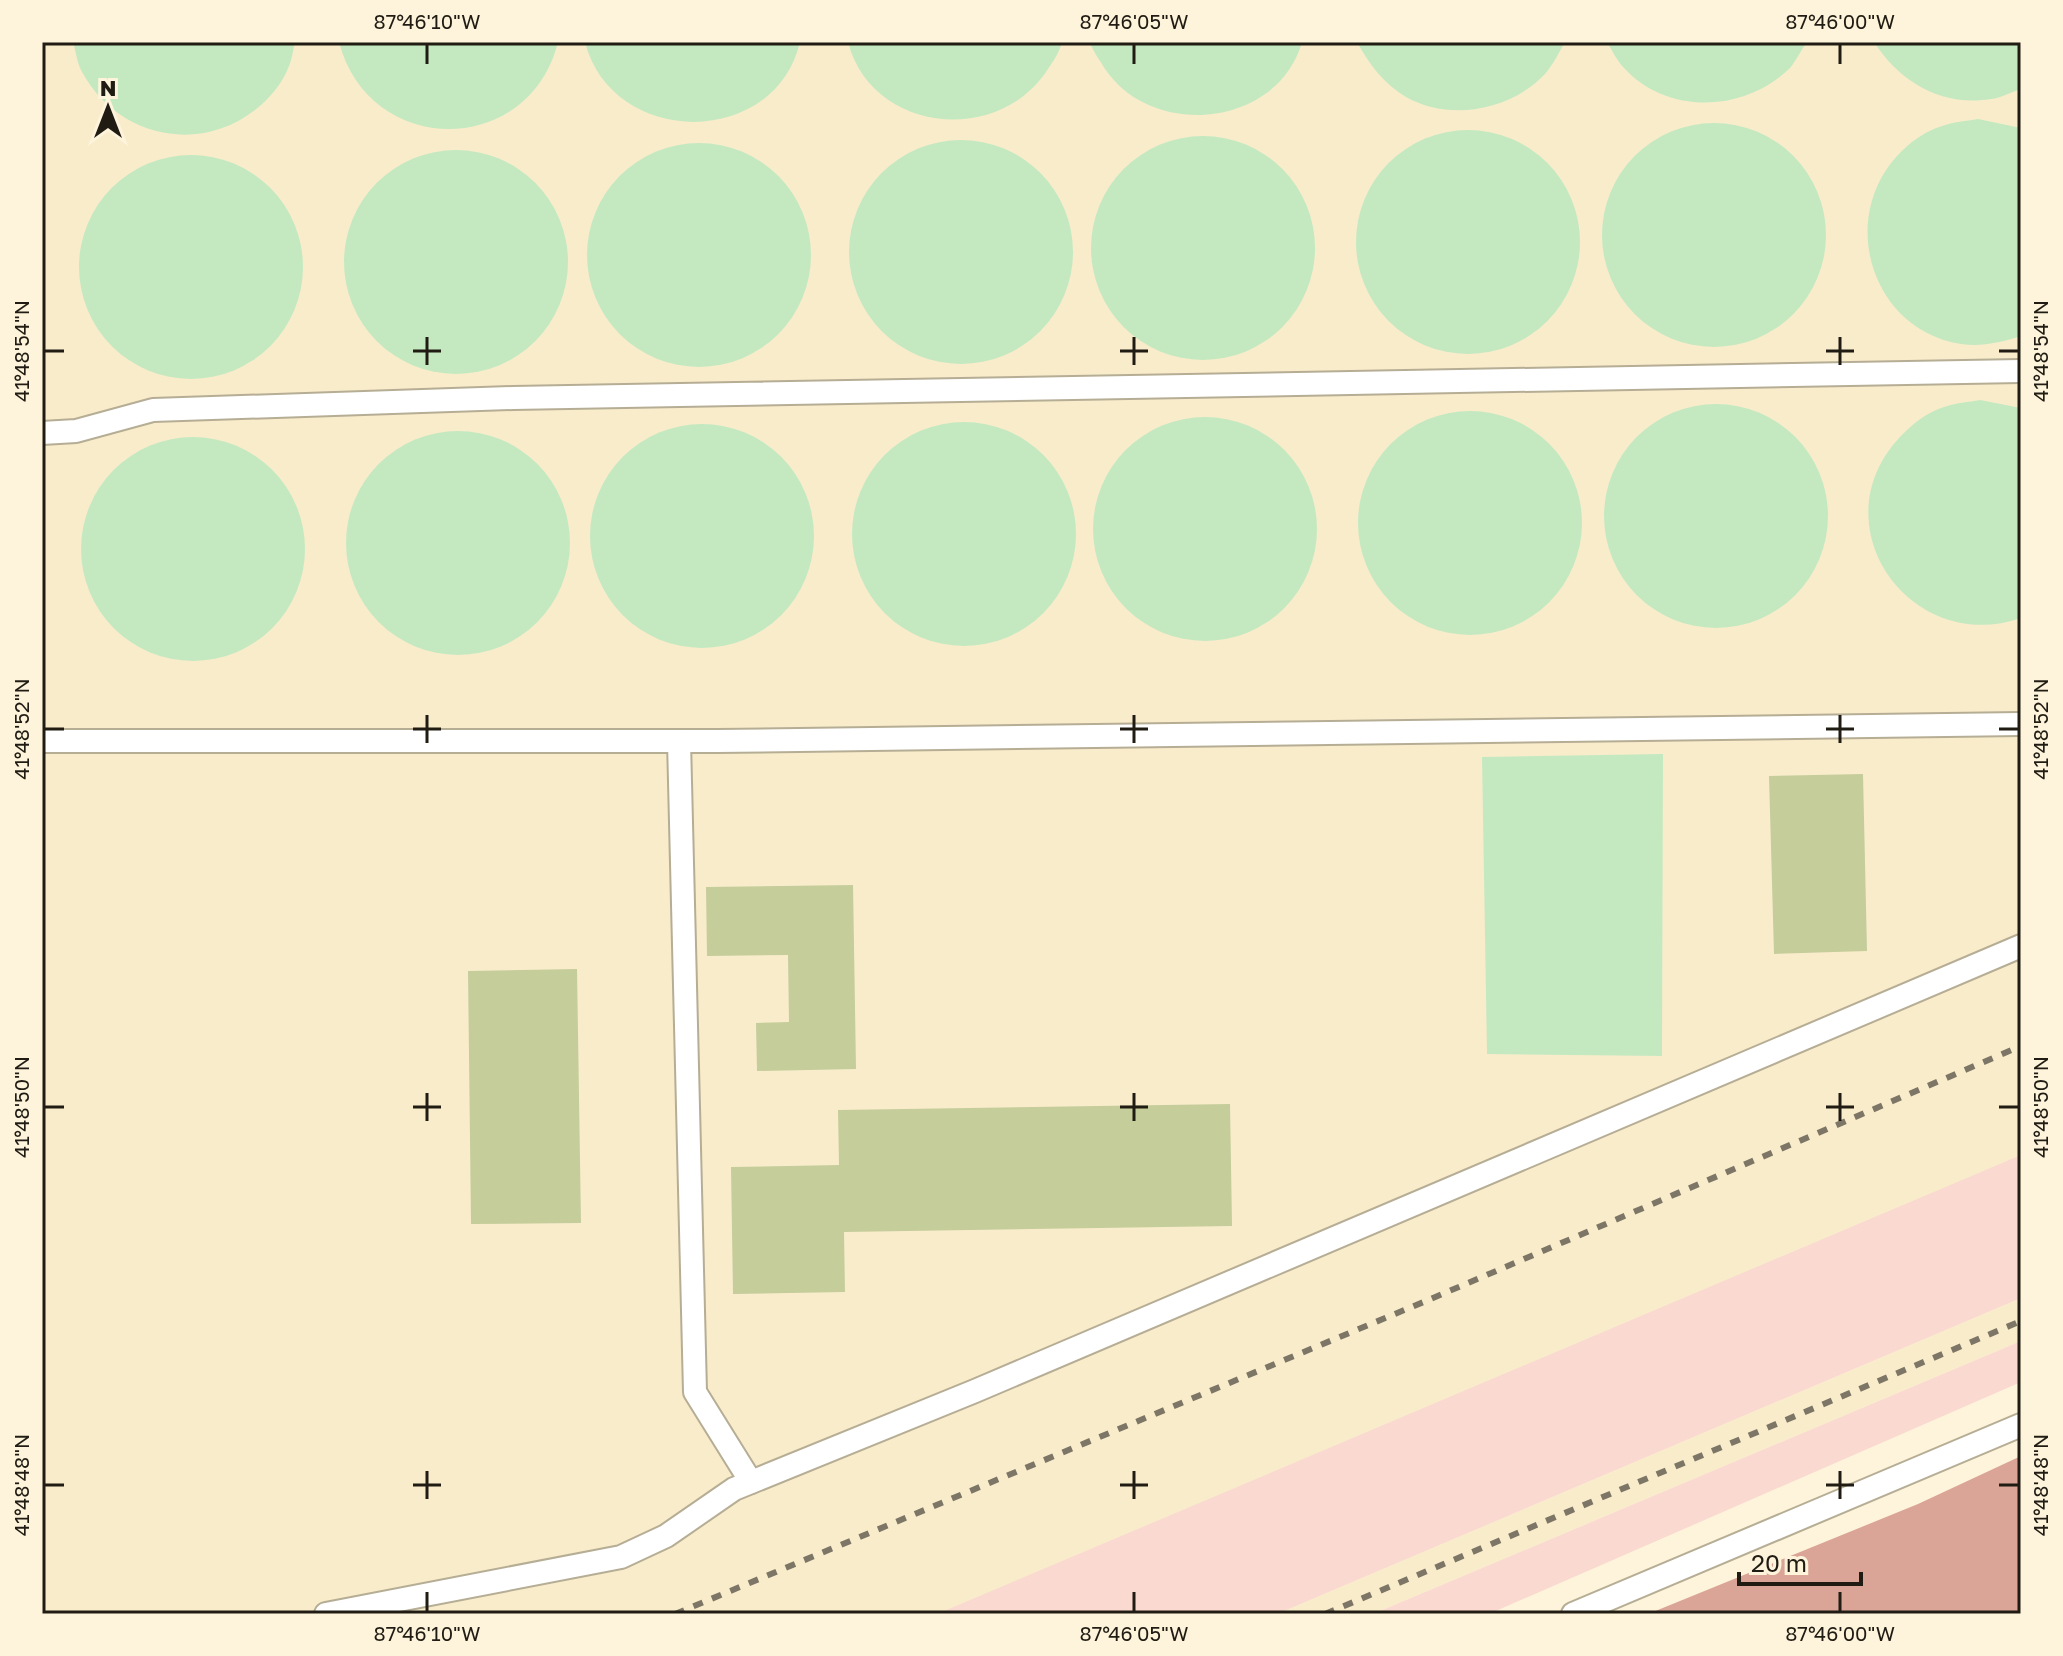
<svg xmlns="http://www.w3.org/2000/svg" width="2063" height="1656" viewBox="0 0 2063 1656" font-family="'Golos Text',sans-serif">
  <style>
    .built { fill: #f9eccb }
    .green { fill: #fad9d0 }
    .forest { fill: #daa497 }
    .water { fill: #c4e9c1 }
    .building { fill: #c5cd9b }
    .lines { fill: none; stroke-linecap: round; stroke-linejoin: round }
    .lane-casing { stroke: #b6ad95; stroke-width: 26 }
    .lane { stroke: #fff; stroke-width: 22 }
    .rail { stroke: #7d7666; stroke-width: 6; stroke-dasharray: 10 10; stroke-linecap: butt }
    .ticks { fill: none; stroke: #201c13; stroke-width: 3 }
    .neatline { fill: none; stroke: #201c13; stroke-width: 3 }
    .ticks-label { font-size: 20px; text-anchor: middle; fill: #201c13 }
  </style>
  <rect width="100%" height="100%" fill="#fef4db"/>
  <g class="built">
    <polygon points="42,42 2021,42 2021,1221 1085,1614 42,1614"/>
    <polygon points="2021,1298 2021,1341 1373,1614 1277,1614"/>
  </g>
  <g class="green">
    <polygon points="2021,1155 2021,1298 1277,1614 937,1614"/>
    <polygon points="2021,1341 2021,1382 1489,1614 1373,1614"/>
  </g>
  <polygon class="forest" points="2021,1456 2021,1614 1648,1614 1918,1504"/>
  <g class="water">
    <path d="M73 42H295C293 50 292 59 289 66 283 83 269 99 255 110 197 155 117 136 82 72 77 63 76 52 73 42Z"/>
    <path d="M339 42H558C529 158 369 158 339 42Z"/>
    <path d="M585 42H800C775 149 612 148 585 42Z"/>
    <path d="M848 42H1062C1059 53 1054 60 1048 69 998 147 871 132 848 42Z"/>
    <path d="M1090 42H1302C1278 127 1153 140 1105 69 1100 60 1093 52 1090 42Z"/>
    <path d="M1357 42H1565C1559 52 1553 65 1545 74 1511 110 1450 122 1406 97 1384 84 1369 64 1357 42Z"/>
    <path d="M1607 42H1807C1801 50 1796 61 1790 68 1745 112 1668 116 1624 68 1617 61 1612 50 1607 42Z"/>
    <path d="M1874 42H2021V89C2011 92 2001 98 1991 99 1941 107 1900 82 1874 42Z"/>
    <path d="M1978 119 2021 128V336C2002 342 1982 347 1961 344 1872 330 1838 221 1897 156 1909 143 1925 131 1942 126 1953 122 1966 121 1978 119Z"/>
    <circle cx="1714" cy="235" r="112"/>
    <circle cx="1468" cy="242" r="112"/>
    <circle cx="1203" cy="248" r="112"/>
    <circle cx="961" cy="252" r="112"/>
    <circle cx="699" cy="255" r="112"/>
    <circle cx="456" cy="262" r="112"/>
    <circle cx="191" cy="267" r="112"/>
    <path d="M1980 400 2021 408V618C1911 656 1818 526 1899 438 1911 425 1927 412 1944 407 1955 403 1969 402 1980 400Z"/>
    <circle cx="1716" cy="516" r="112"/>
    <circle cx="1470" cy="523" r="112"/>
    <circle cx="1205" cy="529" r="112"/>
    <circle cx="964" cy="534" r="112"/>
    <circle cx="702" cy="536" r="112"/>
    <circle cx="458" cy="543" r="112"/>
    <circle cx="193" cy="549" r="112"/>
    <polygon points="1663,754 1662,1056 1487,1054 1482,757"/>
  </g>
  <g class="building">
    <polygon points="1863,774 1867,951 1774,954 1769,776"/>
    <polygon points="853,885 856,1069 757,1071 756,1023 789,1022 788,955 707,956 706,887"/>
    <polygon points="577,969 581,1223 471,1224 468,971"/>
    <polygon points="1230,1104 1232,1226 844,1232 845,1292 733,1294 731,1167 839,1165 838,1110"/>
  </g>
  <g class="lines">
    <defs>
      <g id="lane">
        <polyline points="42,433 76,431 153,410 513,398 2021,371"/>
        <polyline points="42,741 717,741 2021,724"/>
        <polyline points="679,741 695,1392 751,1482"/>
        <polyline points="326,1614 621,1557 666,1536 734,1489 975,1391 2021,946"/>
        <polyline points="1573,1614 2021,1425"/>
      </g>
    </defs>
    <use href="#lane" class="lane-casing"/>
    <use href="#lane" class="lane"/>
    <g class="rail">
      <polyline points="675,1614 1426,1301 2021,1046"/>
      <polyline points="1325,1614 2021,1321"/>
    </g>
  </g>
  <path class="ticks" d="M427 44V64M1134 44V64M1840 44V64M427 337V365M1134 337V365M1840 337V365M44 351H64M413 351H441M1120 351H1148M1826 351H1854M1999 351H2019M427 715V743M1134 715V743M1840 715V743M44 729H64M413 729H441M1120 729H1148M1826 729H1854M1999 729H2019M427 1093V1121M1134 1093V1121M1840 1093V1121M44 1107H64M413 1107H441M1120 1107H1148M1826 1107H1854M1999 1107H2019M427 1471V1499M1134 1471V1499M1840 1471V1499M44 1485H64M413 1485H441M1120 1485H1148M1826 1485H1854M1999 1485H2019M427 1592V1612M1134 1592V1612M1840 1592V1612"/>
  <rect width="2063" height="1656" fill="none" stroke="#fef4db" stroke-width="88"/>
  <g transform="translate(108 108)" stroke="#fef4db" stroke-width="6" paint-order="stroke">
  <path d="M0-6L14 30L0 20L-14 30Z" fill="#201c13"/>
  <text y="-12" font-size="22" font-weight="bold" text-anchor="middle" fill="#201c13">N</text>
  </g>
  <path d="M1739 1572v12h122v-12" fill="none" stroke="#201c13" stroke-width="4"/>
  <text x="1751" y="1572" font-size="24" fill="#201c13" stroke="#fef4db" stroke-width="6" paint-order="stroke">20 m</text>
  <rect x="44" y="44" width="1975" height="1568" class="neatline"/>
  <g class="ticks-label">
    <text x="427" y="29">87°46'10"W</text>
    <text x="1134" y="29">87°46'05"W</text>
    <text x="1840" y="29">87°46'00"W</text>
    <text transform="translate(22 351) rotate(-90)" y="7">41°48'54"N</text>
    <text transform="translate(2041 351) rotate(-90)" y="7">41°48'54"N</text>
    <text transform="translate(22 729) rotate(-90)" y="7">41°48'52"N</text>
    <text transform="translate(2041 729) rotate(-90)" y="7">41°48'52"N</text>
    <text transform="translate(22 1107) rotate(-90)" y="7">41°48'50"N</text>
    <text transform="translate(2041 1107) rotate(-90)" y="7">41°48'50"N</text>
    <text transform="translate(22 1485) rotate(-90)" y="7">41°48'48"N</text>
    <text transform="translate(2041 1485) rotate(-90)" y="7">41°48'48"N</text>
    <text x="427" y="1641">87°46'10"W</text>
    <text x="1134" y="1641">87°46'05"W</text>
    <text x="1840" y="1641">87°46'00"W</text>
  </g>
</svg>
